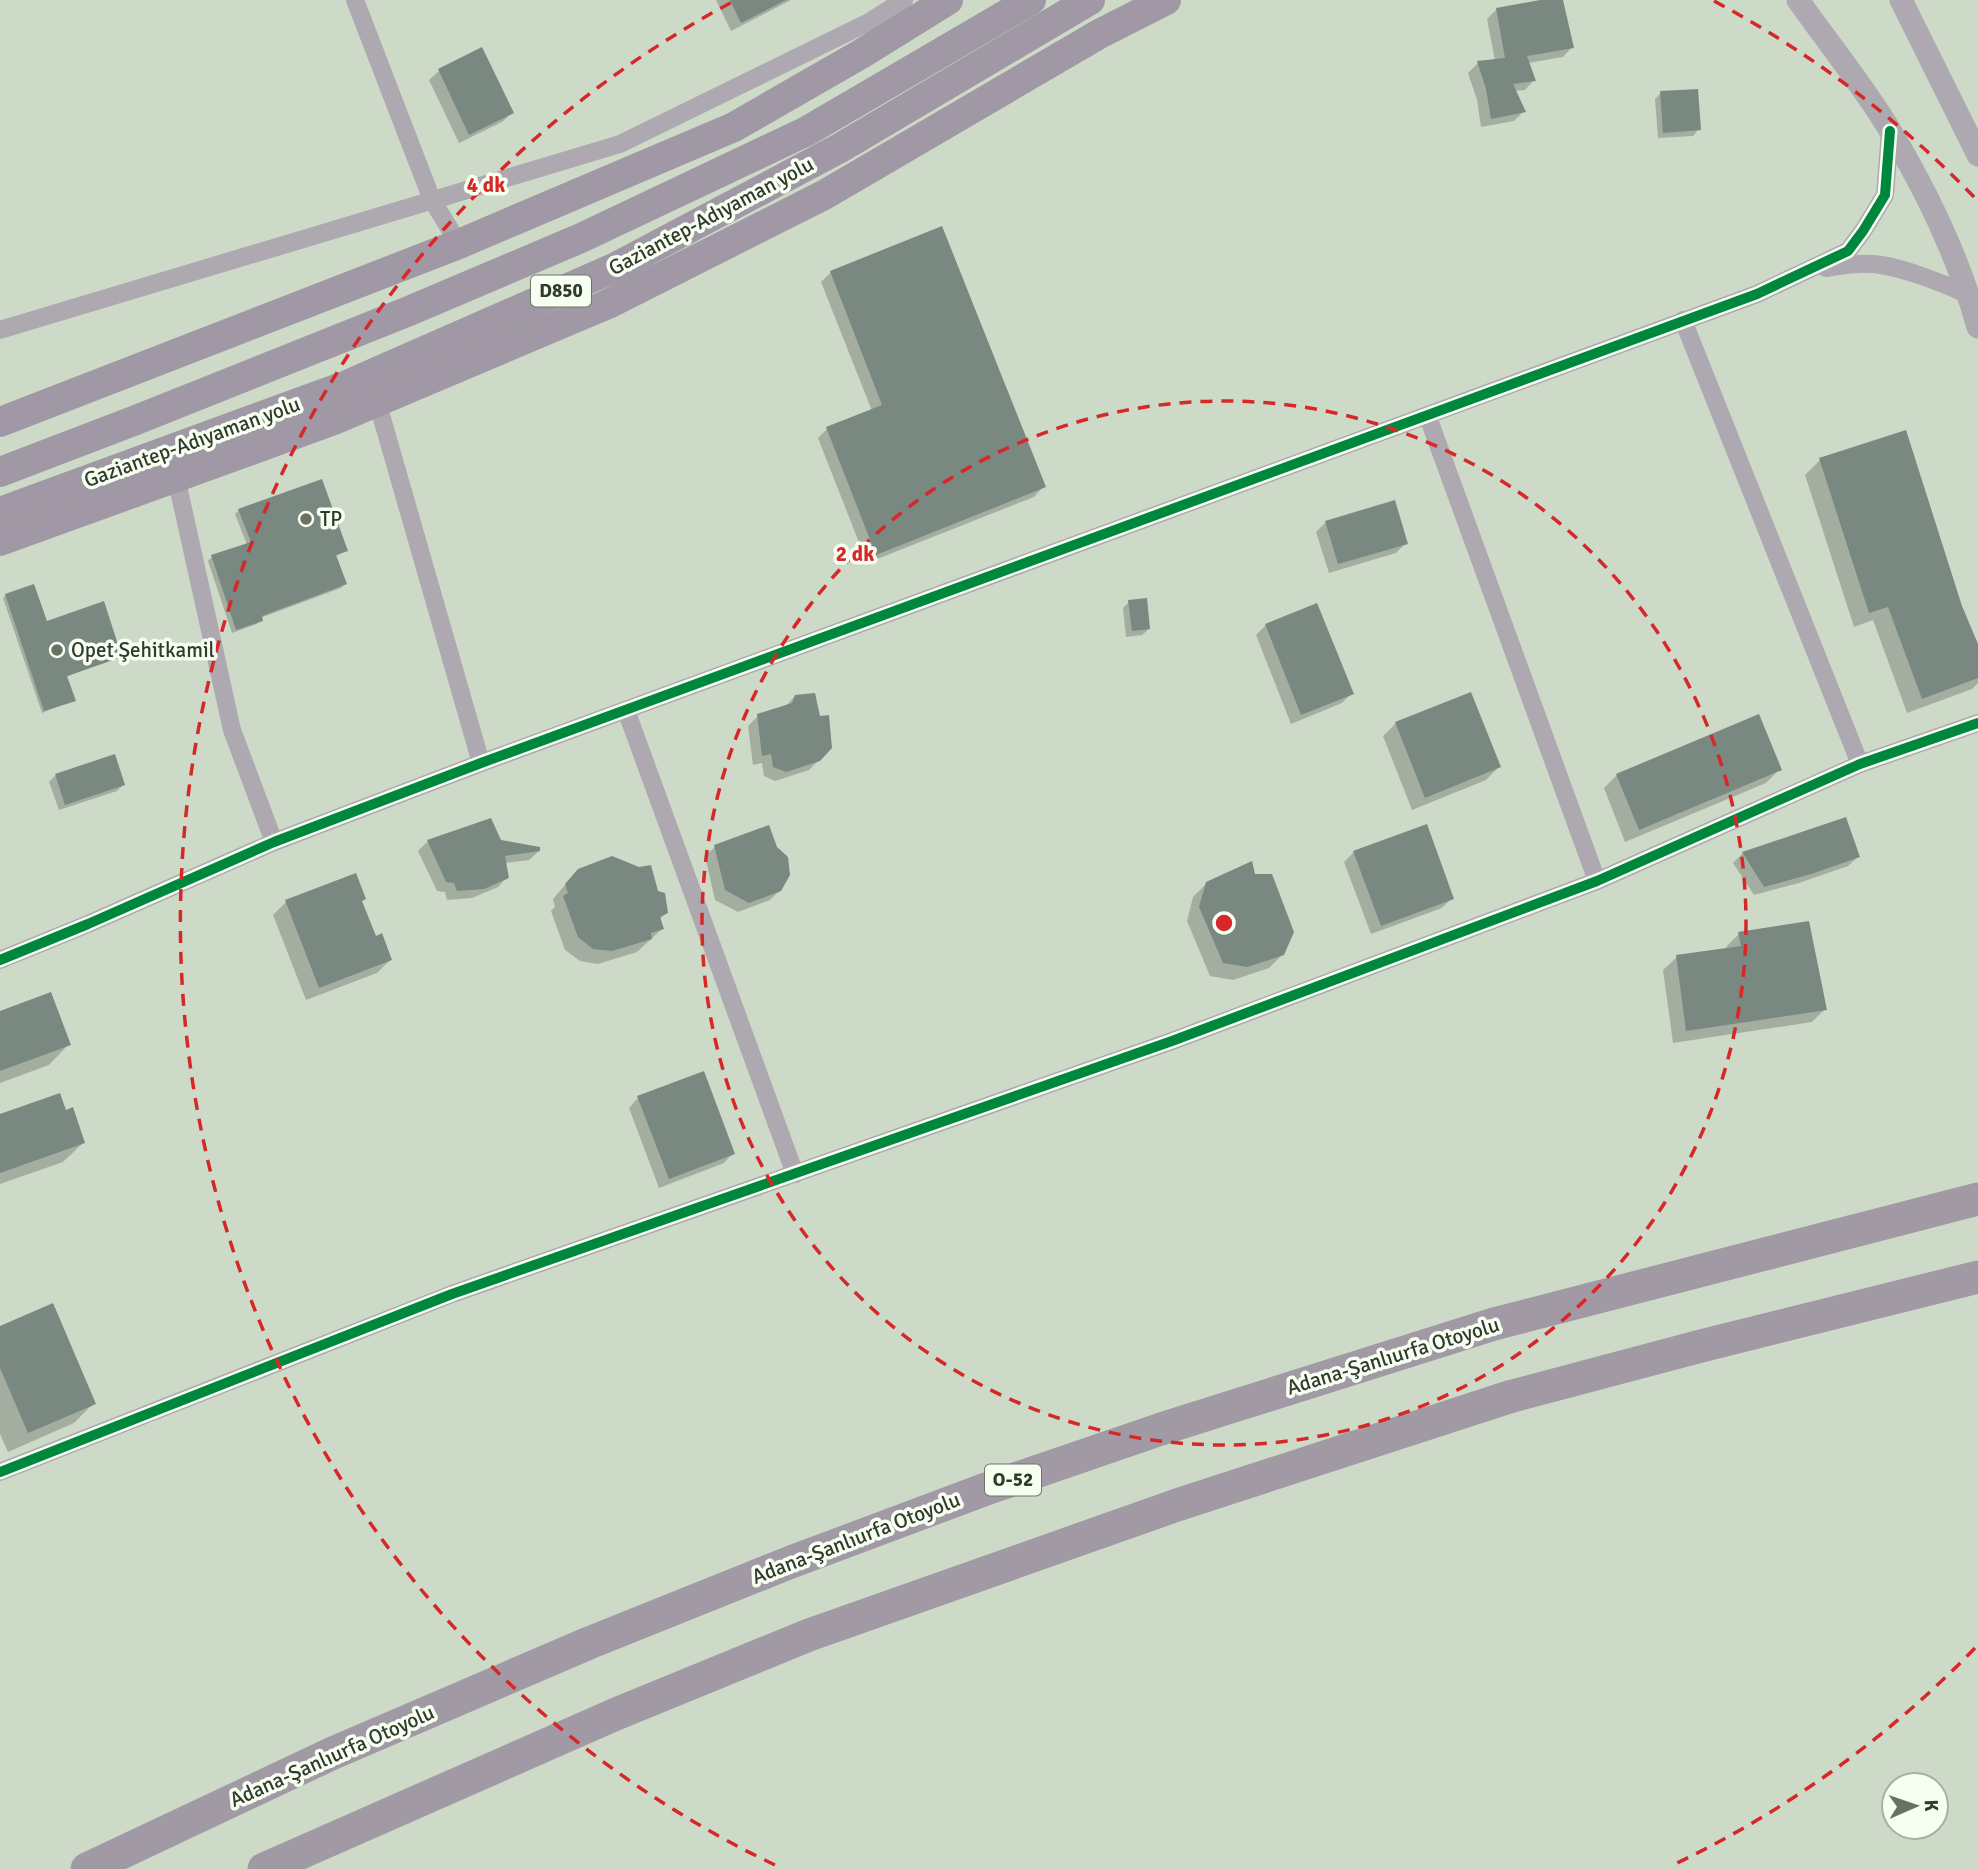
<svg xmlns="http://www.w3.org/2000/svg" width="1978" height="1869" viewBox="0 0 1978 1869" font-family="Signika,sans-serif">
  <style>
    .shadow { fill: #0003 }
    .building { fill: #798880 }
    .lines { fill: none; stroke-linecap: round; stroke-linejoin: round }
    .minor { stroke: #aea8b1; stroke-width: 18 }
    .tertiary { stroke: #aea8b1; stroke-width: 23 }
    .trunk { stroke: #a098a4; stroke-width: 30 }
    .motorway { stroke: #a19aa4; stroke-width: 33 }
    .cycleway-casing { stroke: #f6fff1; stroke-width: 15 }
    .cycleway { stroke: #00873e; stroke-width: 10 }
    .ring { fill: none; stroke: #d62828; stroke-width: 3.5; stroke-dasharray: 12 9 }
    .poi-dot { fill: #687263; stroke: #f6fff1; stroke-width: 2.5 }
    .labels { text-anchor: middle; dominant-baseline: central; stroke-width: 7; stroke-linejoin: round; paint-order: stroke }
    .shield { fill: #f6fff1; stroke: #6c7567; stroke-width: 2 }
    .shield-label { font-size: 19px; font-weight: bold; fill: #313a2c }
    .street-label { font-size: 21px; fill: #313a2c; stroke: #f6fff1 }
    .poi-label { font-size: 21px; fill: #313a2c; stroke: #f6fff1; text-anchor: start }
    .centre { fill: #d62828; stroke: #f6fff1; stroke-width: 3.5 }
    .ring-label { font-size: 21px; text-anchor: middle; font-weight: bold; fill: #d62828; stroke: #f6fff1; stroke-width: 7; stroke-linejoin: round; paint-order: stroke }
  </style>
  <rect width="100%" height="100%" fill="#cedac8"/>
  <g class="shadow">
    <polygon points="716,0 791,0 731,31"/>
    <polygon points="1551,0 1561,0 1572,47 1563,57 1528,63 1534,80 1525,90 1515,91 1524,111 1514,121 1481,127 1477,100 1468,73 1478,63 1495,61 1487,19 1497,9"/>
    <polygon points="481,50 512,113 502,122 459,143 429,80 439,71"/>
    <polygon points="1661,93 1699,129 1693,136 1658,138 1655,99"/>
    <polygon points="831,272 1043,487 1034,497 867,563 818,438 827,429 872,411 821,282"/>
    <polygon points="1820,460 1961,606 1978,651 1978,683 1972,689 1907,713 1873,620 1854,627 1805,475"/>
    <polygon points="239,510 346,550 335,557 345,584 341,588 260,618 257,624 232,633 208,561 212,557 247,545 235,514"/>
    <polygon points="1326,522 1406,543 1396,553 1329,573 1316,532"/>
    <polygon points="6,595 46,623 120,656 66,677 74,700 42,713 3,598"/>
    <polygon points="1129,602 1149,629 1142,635 1126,637 1123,608"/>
    <polygon points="1266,625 1351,694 1342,703 1291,724 1256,635"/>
    <polygon points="795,696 819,760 809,770 775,781 764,776 762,763 753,765 748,726 758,716 785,707"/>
    <polygon points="1396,723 1499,767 1486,780 1412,810 1383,736"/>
    <polygon points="114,756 123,785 117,791 59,810 49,782 55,776"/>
    <polygon points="1780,769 1766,783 1625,842 1604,788 1617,775"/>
    <polygon points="1845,819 1858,857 1848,866 1799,883 1754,895 1733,863 1743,853"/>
    <polygon points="428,841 500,842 539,851 529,860 505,863 507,877 498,887 472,898 447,900 445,892 437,891 418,851"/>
    <polygon points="715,847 780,890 770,900 738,912 715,900 705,856"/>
    <polygon points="1354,852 1452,898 1442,908 1371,934 1344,862"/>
    <polygon points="1207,883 1283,954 1269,968 1233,980 1210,976 1187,921 1193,897"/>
    <polygon points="565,885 656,893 666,913 659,920 662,929 637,952 598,964 580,961 565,950 551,911 555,907 553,899"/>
    <polygon points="286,902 361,902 375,938 390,960 377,973 306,1000 273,915"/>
    <polygon points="1739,934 1825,1009 1812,1022 1673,1043 1663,970 1677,957 1727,950 1726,947"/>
    <polygon points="0,1013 68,1045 49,1065 0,1083"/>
    <polygon points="638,1098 733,1153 724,1163 659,1188 629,1108"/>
    <polygon points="64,1112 83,1143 63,1162 0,1184 0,1116"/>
    <polygon points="0,1328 94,1403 74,1423 8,1452 0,1434"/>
  </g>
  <g class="building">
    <polygon points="730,0 786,0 741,23"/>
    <polygon points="1540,0 1563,0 1574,48 1527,56 1536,81 1513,84 1526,112 1491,119 1486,89 1477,61 1505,58 1496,8"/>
    <polygon points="482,47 514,113 469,135 438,69"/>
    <polygon points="1698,89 1701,130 1663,133 1660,91"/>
    <polygon points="942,226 1046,487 876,555 826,427 882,405 830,271"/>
    <polygon points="1906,430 1962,606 1978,644 1978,678 1922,699 1888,607 1869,613 1819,458"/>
    <polygon points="322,479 348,551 336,555 347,584 262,616 263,621 236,630 211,555 251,542 238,509"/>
    <polygon points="1395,500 1408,544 1338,564 1325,521"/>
    <polygon points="34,584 47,621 104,601 122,657 67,676 76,701 44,711 5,594"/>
    <polygon points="1147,598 1150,629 1132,631 1128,600"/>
    <polygon points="1317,603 1354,694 1301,715 1265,624"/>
    <polygon points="1471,692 1501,767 1425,798 1395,722"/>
    <polygon points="815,693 820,716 829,715 832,748 820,761 786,772 773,767 771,754 762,756 757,714 792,703 795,695"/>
    <polygon points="1759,714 1782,770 1639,830 1616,774"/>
    <polygon points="115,754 125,785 65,805 55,774"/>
    <polygon points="1846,817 1860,857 1811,874 1764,887 1742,852"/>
    <polygon points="491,818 501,840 540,847 540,851 505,856 509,878 484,889 457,891 454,883 446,882 427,840"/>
    <polygon points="1427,824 1454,899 1381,926 1353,851"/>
    <polygon points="769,825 777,847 788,857 790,875 781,891 749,903 725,890 714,845"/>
    <polygon points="612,856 639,867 651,865 658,891 665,893 668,913 660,917 664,929 651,933 652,939 612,951 593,949 578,937 563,896 568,893 565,884 578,869"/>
    <polygon points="1252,861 1255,874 1272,874 1294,932 1284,955 1247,967 1223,963 1199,907 1206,882"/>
    <polygon points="356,873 366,899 362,901 376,936 382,933 392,960 319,988 285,900"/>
    <polygon points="1809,921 1827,1010 1686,1031 1676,955 1741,946 1738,932"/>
    <polygon points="51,992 71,1045 0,1071 0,1011"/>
    <polygon points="704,1071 735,1154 669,1179 637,1096"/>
    <polygon points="60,1093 66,1110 73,1107 85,1143 0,1173 0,1114"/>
    <polygon points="53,1303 96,1404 28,1433 0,1368 0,1326"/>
  </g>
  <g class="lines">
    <g class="minor">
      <polyline points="355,0 432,200 459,244"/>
      <path d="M1826 268C1844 265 1862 262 1881 265 1907 269 1945 284 1969 295"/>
      <polyline points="1683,320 1860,764"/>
      <polyline points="0,330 620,144 869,22 904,0"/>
      <polyline points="377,401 481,763"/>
      <polyline points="1428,417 1597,881"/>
      <polyline points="176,477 232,730 274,842"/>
      <polyline points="626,710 795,1174"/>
      <polyline points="0,960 88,924 274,842 481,763 1757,294 1848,251 1863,231 1885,195 1890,131"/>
      <polyline points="0,1472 452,1294 1172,1041 1597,881 1860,764 1978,723"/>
    </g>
    <g class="tertiary">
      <path d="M1798 0C1828 43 1864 86 1891 132 1927 192 1959 259 1978 327"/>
      <polyline points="1901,0 1978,155"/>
    </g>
    <g class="trunk">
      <polyline points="0,422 459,244 734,127 861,54 948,0"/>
      <polyline points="0,472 136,420 409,311 581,238 807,131 1031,0"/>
      <polyline points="0,512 347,385 616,267 840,148 1090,0"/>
      <polyline points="0,541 334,420 608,304 824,195 1101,33 1166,0"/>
    </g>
    <g class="motorway">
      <polyline points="87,1869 333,1753 589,1643 791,1562 986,1489 1161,1429 1494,1324 1978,1199"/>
      <polyline points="264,1869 616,1714 809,1635 1177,1505 1509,1397 1701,1346 1978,1277"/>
    </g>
    <defs>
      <g id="cycleway">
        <polyline points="0,960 88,924 274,842 481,763 1757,294 1848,251 1863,231 1885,195 1890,131"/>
        <polyline points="0,1472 452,1294 1172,1041 1597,881 1860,764 1978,723"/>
      </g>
    </defs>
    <use href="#cycleway" class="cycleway-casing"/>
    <use href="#cycleway" class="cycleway"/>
  </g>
  <g class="ring">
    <circle cx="1224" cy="923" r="522"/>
    <path d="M1975 1648A1044 1044 0 0 1 1673 1865M775 1865A1044 1044 0 0 1 734 1M1714 1A1044 1044 0 0 1 1975 198"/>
  </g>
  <g class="poi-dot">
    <circle cx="306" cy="519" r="7"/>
    <circle cx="57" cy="650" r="7"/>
  </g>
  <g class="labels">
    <g class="shield">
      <rect x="531" y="275.5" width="60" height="31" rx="5"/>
      <rect x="985" y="1464.5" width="56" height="31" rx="5"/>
    </g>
    <g class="shield-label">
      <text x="561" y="291">D850</text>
      <text x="1013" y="1480">O-52</text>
    </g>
    <g class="street-label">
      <text transform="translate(711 216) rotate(-28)">Gaziantep-Adıyaman yolu</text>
      <text transform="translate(192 442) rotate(-20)">Gaziantep-Adıyaman yolu</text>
      <text transform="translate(1393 1356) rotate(-17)">Adana-Şanlıurfa Otoyolu</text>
      <text transform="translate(856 1538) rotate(-21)">Adana-Şanlıurfa Otoyolu</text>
      <text transform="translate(332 1756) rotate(-24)">Adana-Şanlıurfa Otoyolu</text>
    </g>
    <g class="poi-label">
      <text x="320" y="519">TP</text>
      <text x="71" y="650">Opet Şehitkamil</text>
    </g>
  </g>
  <circle cx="1224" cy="923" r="10" class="centre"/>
  <g class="ring-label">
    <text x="486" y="192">4 dk</text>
    <text x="855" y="561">2 dk</text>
  </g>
  <g transform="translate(1915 1806) rotate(88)"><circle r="33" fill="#f6fff1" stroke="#a7b0a2" stroke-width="2"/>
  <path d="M0-5L12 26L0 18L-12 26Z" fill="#687263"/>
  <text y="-10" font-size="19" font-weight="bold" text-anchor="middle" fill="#313a2c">K</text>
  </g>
</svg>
